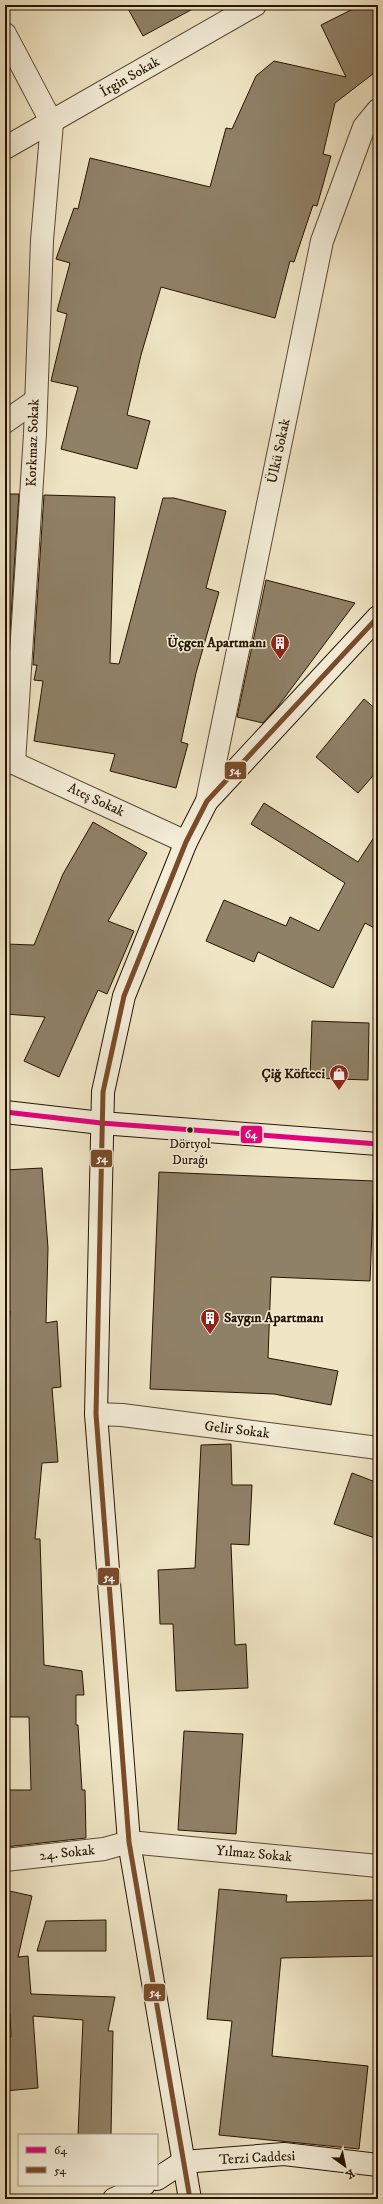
<svg xmlns="http://www.w3.org/2000/svg" width="383" height="2204" viewBox="0 0 383 2204" font-family="'IM FELL DW Pica',serif">
  <style>
    .building { fill: #8f8167; stroke: #261400 }
    .lines { fill: none; stroke-linecap: round; stroke-linejoin: round }
    .street-casing { stroke: #584832; stroke-width: 24 }
    .secondary-casing { stroke: #261400; stroke-width: 24 }
    .street { stroke: #f5efda; stroke-width: 22 }
    .secondary { stroke: #f5efda; stroke-width: 22 }
    .bus-1-casing { stroke: #f5efda; stroke-width: 8 }
    .bus-2-casing { stroke: #f5efda; stroke-width: 8 }
    .bus-1 { stroke: #e5007d; stroke-width: 5 }
    .bus-2 { stroke: #7a4b2a; stroke-width: 5 }
    .bus-dot { fill: #261400; stroke: #f5efda; stroke-width: 1.5 }
    .labels { text-anchor: middle; dominant-baseline: central; stroke-width: 3; stroke-linejoin: round; paint-order: stroke }
    .bus-label { font-size: 13px; fill: #261400; stroke: #f5efda }
    .street-label { font-size: 14px; fill: #261400; stroke: #f5efda }
    .poi-label { font-size: 14px; font-weight: bold; fill: #261400; stroke: #f5efda; text-anchor: end }
    .line-badge { stroke: #f5efda; stroke-width: 1.5 }
    .badge-label { font-size: 11px; text-anchor: middle; font-weight: bold; fill: #fff }
  </style>
  <rect width="100%" height="100%" fill="#f0e6c6"/>
  <filter id="stains"><feTurbulence type="fractalNoise" baseFrequency=".005" numOctaves="4"/><feColorMatrix values="0 0 0 0 .2 0 0 0 0 .09 0 0 0 0 .02 0 0 0 .5 -.17"/></filter>
  <radialGradient id="worn" r=".72"><stop offset=".6" stop-color="#630" stop-opacity="0"/><stop offset="1" stop-color="#630" stop-opacity=".3"/></radialGradient>
  <g class="building">
    <polygon points="126,5 200,5 143,36"/>
    <polygon points="361,5 378,5 378,70 335,103 323,154 331,156 317,206 313,205 294,262 290,261 275,318 161,287 141,355 127,415 150,421 137,469 61,449 78,387 51,381 67,314 57,311 70,263 56,259 74,208 78,209 90,158 210,187 226,128 232,129 256,76 274,61 346,77 321,25"/>
    <polygon points="5,494 19,494 8,663 5,663"/>
    <polygon points="44,495 115,497 110,663 119,664 163,498 174,498 226,511 206,588 219,592 196,673 181,742 188,744 176,788 110,771 115,754 34,741 43,681 34,680 37,665 33,665"/>
    <polygon points="266,580 355,603 279,705 263,723 237,717"/>
    <polygon points="364,699 378,711 378,770 358,793 316,757"/>
    <polygon points="264,803 358,862 378,831 378,930 365,923 333,988 258,952 254,962 206,941 224,900 286,926 290,917 319,931 345,883 251,824"/>
    <polygon points="93,822 147,853 108,921 134,931 107,994 98,990 59,1077 24,1061 45,1017 5,1014 5,944 34,945 63,874"/>
    <polygon points="312,1021 369,1023 368,1080 310,1078"/>
    <polygon points="42,1168 48,1248 46,1323 57,1321 61,1387 52,1388 58,1462 42,1463 35,1539 40,1539 44,1665 82,1671 84,1695 76,1695 76,1725 78,1725 82,1790 85,1790 86,1838 5,1847 5,1790 31,1790 29,1717 5,1717 5,1483 8,1483 5,1418 10,1311 5,1311 5,1170"/>
    <polygon points="159,1172 374,1181 370,1281 271,1277 268,1358 338,1371 331,1405 274,1394 150,1389"/>
    <polygon points="231,1444 232,1485 252,1485 249,1545 231,1544 235,1645 246,1644 248,1688 176,1691 173,1624 160,1624 158,1570 195,1568 201,1445"/>
    <polygon points="352,1473 378,1483 378,1539 334,1524"/>
    <polygon points="184,1731 243,1734 236,1834 178,1830"/>
    <polygon points="219,1889 287,1895 286,1902 378,1900 378,1956 281,1958 272,2056 368,2066 359,2149 219,2135 232,2021 207,2019"/>
    <polygon points="5,1890 32,1896 18,1957 28,1956 31,1994 115,1997 108,2031 113,2031 111,2135 78,2135 83,2020 33,2016 38,2088 5,2091 5,2038 11,2037 10,2014 5,2014 5,1993 9,1993 9,1971 5,1971"/>
    <polygon points="106,1920 106,1951 37,1951 46,1921"/>
  </g>
  <g class="lines">
    <defs>
      <g id="street">
        <polyline points="5,34 52,123 42,240 35,434 14,763"/>
        <polyline points="5,148 255,5"/>
        <polyline points="5,422 35,401"/>
        <polyline points="5,759 186,842"/>
        <polyline points="207,801 322,241 364,127 378,110"/>
        <polyline points="96,1414 122,1415 378,1448"/>
        <polyline points="5,1860 104,1849 129,1842 378,1866"/>
      </g>
      <g id="secondary">
        <polyline points="5,1112 101,1123 378,1144"/>
        <polyline points="183,2162 284,2154 378,2165"/>
        <polyline points="157,2179 183,2162"/>
        <polyline points="114,2199 144,2185"/>
        <polyline points="190,2199 129,1842 96,1414 103,1092 124,996 186,842 207,801 378,617"/>
      </g>
    </defs>
    <use href="#street" class="street-casing"/>
    <use href="#secondary" class="secondary-casing"/>
    <use href="#street" class="street"/>
    <use href="#secondary" class="secondary"/>
    <defs>
      <polyline id="bus-1" points="5,1112 101,1123 378,1144"/>
      <polyline id="bus-2" points="190,2199 129,1842 96,1414 103,1092 124,996 186,842 207,801 378,617"/>
    </defs>
    <use href="#bus-1" class="bus-1-casing"/>
    <use href="#bus-2" class="bus-2-casing"/>
    <use href="#bus-1" class="bus-1"/>
    <use href="#bus-2" class="bus-2"/>
  </g>
  <defs>
    <symbol id="building-pin" viewBox="-11 -11 22 30"><path d="M0 17L-7.5 6A9.5 9.5 0 1 1 7.5 6Z" fill="#8f2418" stroke="#f5efda"/><path d="M-4-6H4V6H1V3H-1V6H-4ZM-2.5-4.3h1.7v1.8h-1.7ZM.8-4.3h1.7v1.8H.8ZM-2.5-1h1.7V.8h-1.7ZM.8-1h1.7V.8H.8Z" fill="#fff"/></symbol>
    <symbol id="shop-pin" viewBox="-11 -11 22 30"><path d="M0 17L-7.5 6A9.5 9.5 0 1 1 7.5 6Z" fill="#8f2418" stroke="#f5efda"/><path d="M-5-2.5h2.3a2.7 3.5 0 0 1 5.4 0H5L5.5 6h-11ZM-1.5-2.5h3a1.5 2.3 0 0 0-3 0Z" fill="#fff"/></symbol>
  </defs>
  <g fill-rule="evenodd">
    <use href="#building-pin" x="269" y="632" width="22" height="30"/>
    <use href="#shop-pin" x="328" y="1063" width="22" height="30"/>
    <use href="#building-pin" x="199" y="1307" width="22" height="30"/>
  </g>
  <circle class="bus-dot" cx="190" cy="1130" r="3.5"/>
  <g class="labels">
    <g class="bus-label">
      <text x="190" y="1144">Dörtyol<tspan x="190" dy="16">Durağı</tspan></text>
    </g>
    <g class="street-label">
      <text transform="translate(130 77) rotate(-30)">İrgin Sokak</text>
      <text transform="translate(33 443) rotate(-88)">Korkmaz Sokak</text>
      <text transform="translate(279 451) rotate(-78)">Ülkü Sokak</text>
      <text transform="translate(96 800) rotate(25)">Ateş Sokak</text>
      <text transform="translate(237 1430) rotate(7)">Gelir Sokak</text>
      <text transform="translate(67 1853) rotate(-6)">24. Sokak</text>
      <text transform="translate(254 1854) rotate(5)">Yılmaz Sokak</text>
      <text transform="translate(257 2158) rotate(-3)">Terzi Caddesi</text>
    </g>
    <g class="poi-label">
      <text x="266" y="643">Üçgen Apartmanı</text>
      <text x="325" y="1074">Çiğ Köfteci</text>
      <text x="224" y="1318" text-anchor="start">Saygın Apartmanı</text>
    </g>
  </g>
  <g class="line-badge">
    <rect x="224" y="761" width="23" height="19" rx="4" fill="#7a4b2a"/>
    <rect x="240" y="1125" width="23" height="19" rx="4" fill="#e5007d"/>
    <rect x="90" y="1149" width="23" height="19" rx="4" fill="#7a4b2a"/>
    <rect x="97" y="1567" width="23" height="19" rx="4" fill="#7a4b2a"/>
    <rect x="143" y="1983" width="23" height="19" rx="4" fill="#7a4b2a"/>
  </g>
  <g class="badge-label">
    <text x="235" y="774">54</text>
    <text x="251" y="1138">64</text>
    <text x="102" y="1162">54</text>
    <text x="109" y="1581">54</text>
    <text x="155" y="1996">54</text>
  </g>
  <rect width="383" height="2204" fill="none" stroke="#f0e6c6" stroke-width="20"/>
  <rect x="6" y="6" width="371" height="2192" fill="none" stroke="#261400" stroke-width="2"/>
  <rect x="10" y="10" width="363" height="2184" fill="none" stroke="#261400"/>
  <rect x="18" y="2134" width="140" height="52" fill="#f5efda" stroke="#a29783"/>
  <rect x="26" y="2147" width="20" height="6" fill="#e5007d" stroke="#a29783"/>
  <text x="54" y="2154" font-size="12" fill="#261400">64</text>
  <rect x="26" y="2167" width="20" height="6" fill="#7a4b2a" stroke="#a29783"/>
  <text x="54" y="2174" font-size="12" fill="#261400">54</text>
  <g transform="translate(345 2166) rotate(147)" stroke="#f5efda" stroke-width="3" paint-order="stroke">
  <path d="M0-3L7 15L0 10L-7 15Z" fill="#261400"/>
  <text y="-6" font-size="11" font-weight="bold" text-anchor="middle" fill="#261400">K</text>
  </g>
  <rect width="100%" height="100%" filter="url(#stains)"/>
  <rect width="100%" height="100%" fill="url(#worn)"/>
</svg>
